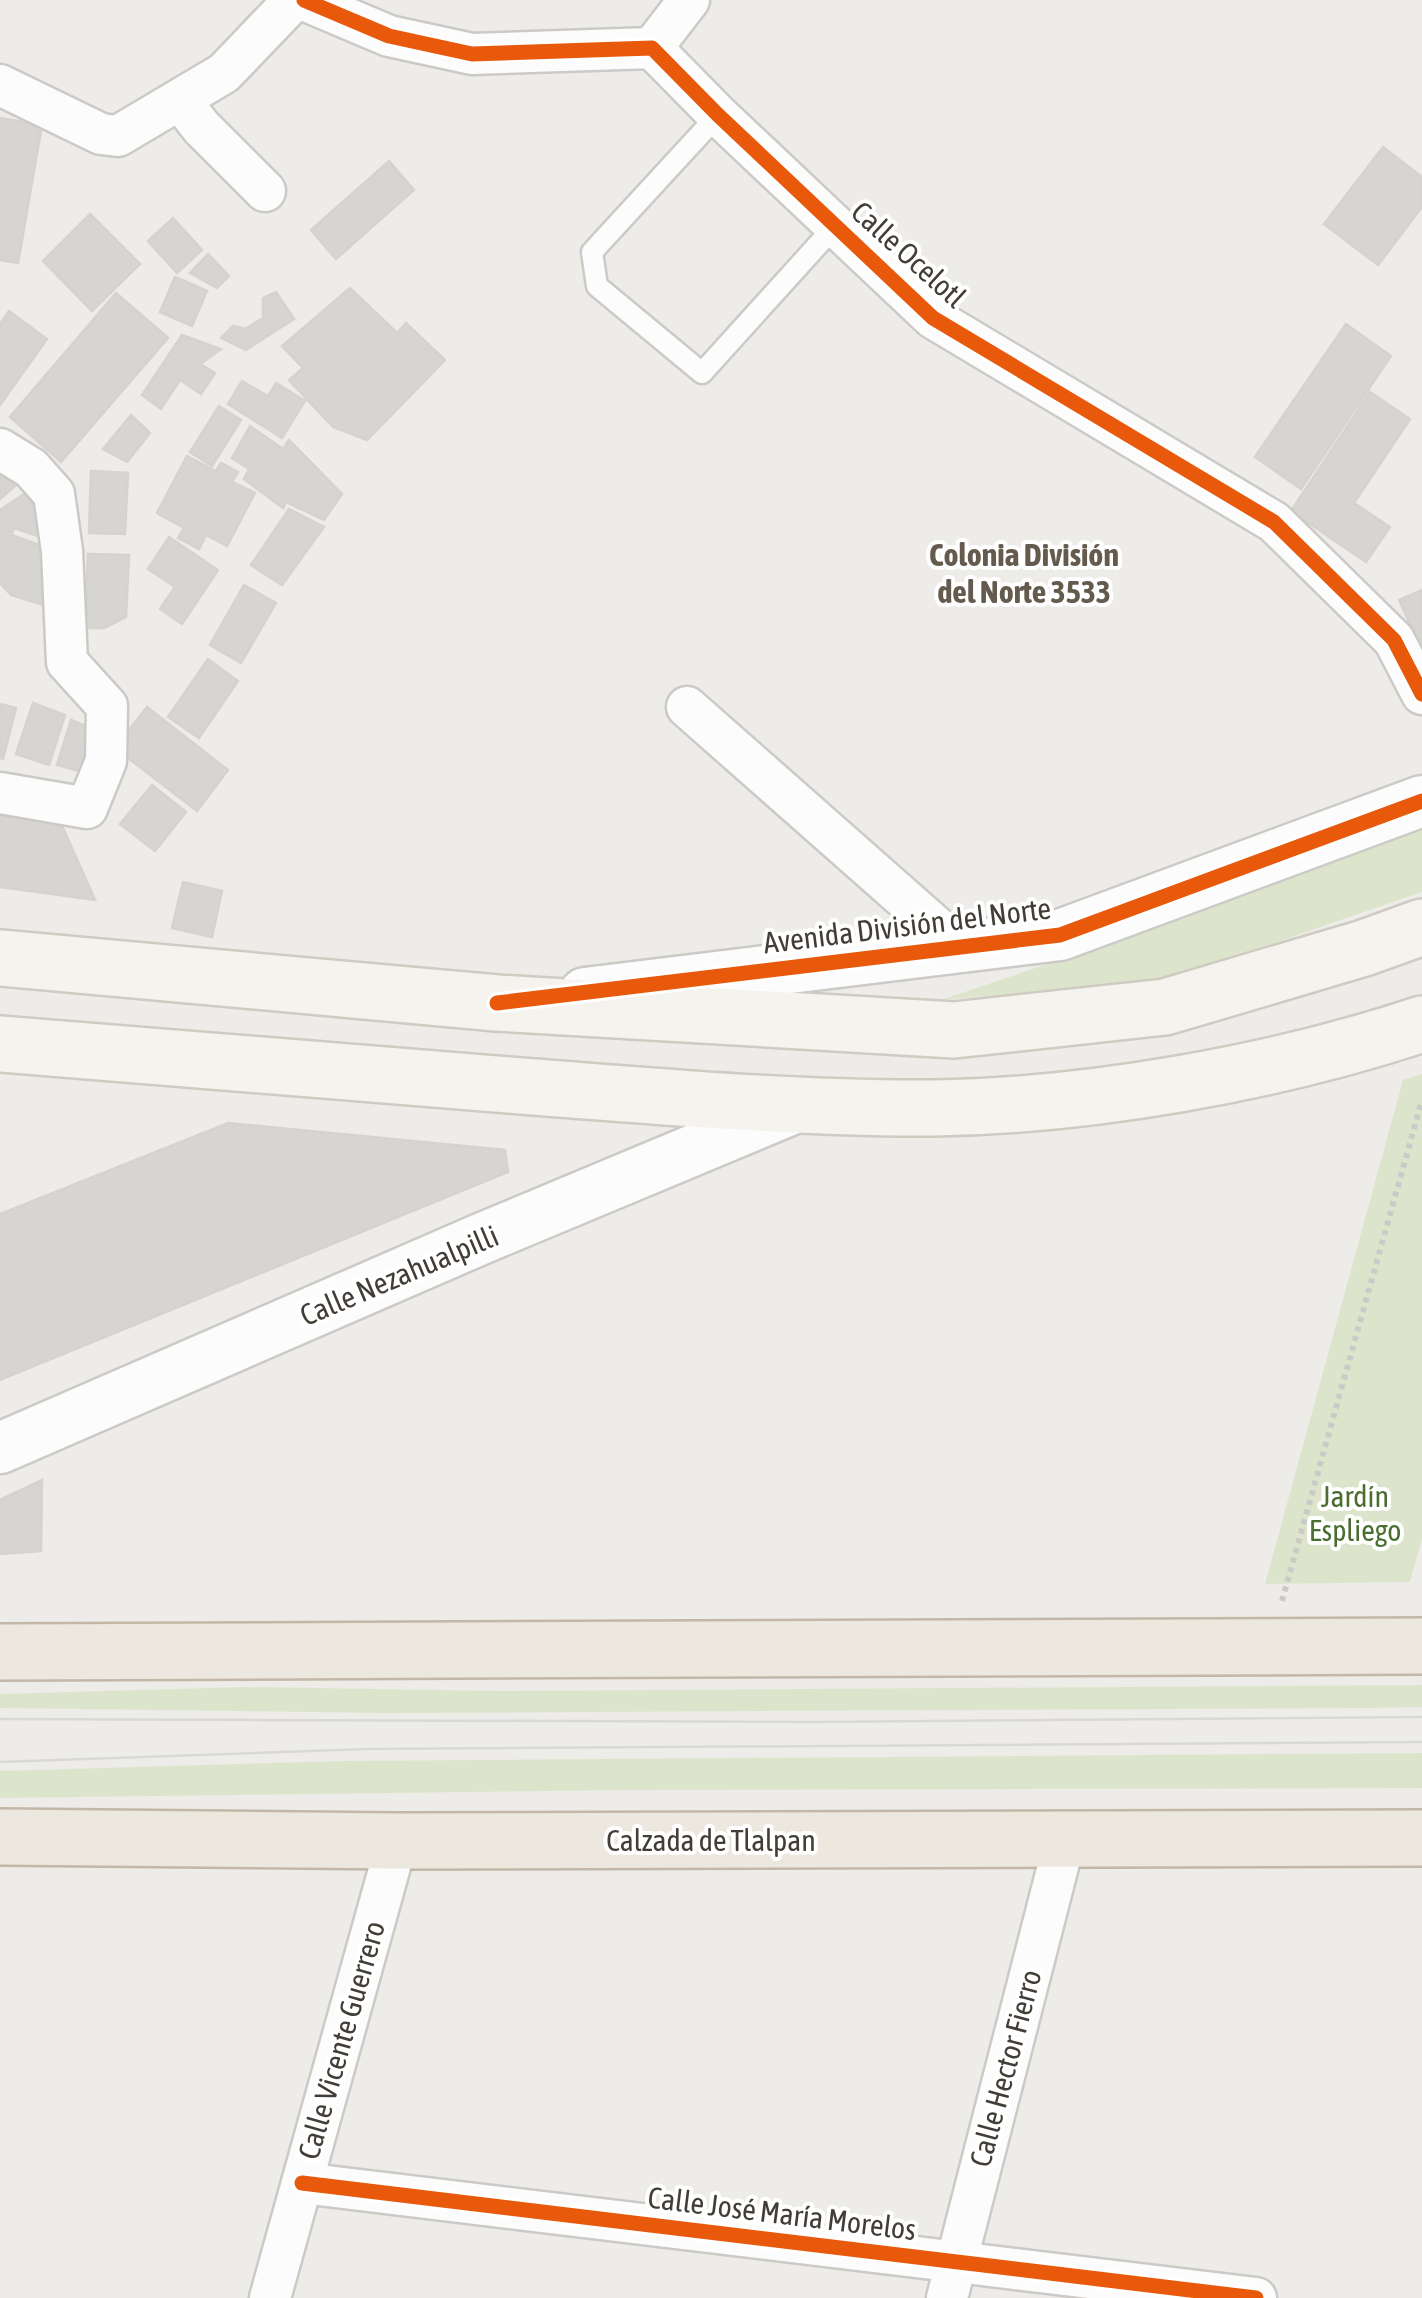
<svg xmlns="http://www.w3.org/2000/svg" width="1422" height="2298" viewBox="0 0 1422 2298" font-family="'Asap Condensed',sans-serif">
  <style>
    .green { fill: #dce5cb }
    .building { fill: #d7d5d1; stroke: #d6d3cf; stroke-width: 2.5 }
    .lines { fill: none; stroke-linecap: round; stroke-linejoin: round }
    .service-casing { stroke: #cccac6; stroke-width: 25 }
    .minor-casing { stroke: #cccac6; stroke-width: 45 }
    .tertiary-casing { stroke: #cccac6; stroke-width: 55 }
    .secondary-casing { stroke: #cfcbc3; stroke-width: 60 }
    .trunk-casing { stroke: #c3b7a7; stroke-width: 60 }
    .path { stroke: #cccac6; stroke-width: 6; stroke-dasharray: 5 5; stroke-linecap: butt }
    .service { stroke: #fcfcfc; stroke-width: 20 }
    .minor { stroke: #fcfcfc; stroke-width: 40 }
    .tertiary { stroke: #fcfcfc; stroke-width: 50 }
    .secondary { stroke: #f5f3ee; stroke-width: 55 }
    .trunk { stroke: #ece7df; stroke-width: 55 }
    .tram { stroke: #d8d8d7; stroke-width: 2.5 }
    .cycleway-casing { stroke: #fff; stroke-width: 21 }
    .cycleway { stroke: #e8590c; stroke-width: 15 }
    .labels { text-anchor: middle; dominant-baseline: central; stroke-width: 8; stroke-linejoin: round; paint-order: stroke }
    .street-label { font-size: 30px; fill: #423d36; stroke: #fff }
    .park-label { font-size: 30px; fill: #4a6d30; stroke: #fff }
    .neighbourhood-label { font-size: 32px; font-weight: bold; fill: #645a4e; stroke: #fff }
  </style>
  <rect width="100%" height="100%" fill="#eeece9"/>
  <g class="green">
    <polygon points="1422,827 1422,892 1170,979 941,1000 1174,921"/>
    <polygon points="1422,1074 1422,1539 1410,1582 1265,1584 1403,1080"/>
    <polygon points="1422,1685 1422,1707 1372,1708 387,1713 0,1708 0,1694 247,1687 498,1691"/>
    <polygon points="1422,1753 1422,1788 637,1790 0,1798 0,1771 341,1761"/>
  </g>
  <g class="building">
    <polygon points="0,118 42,125 18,263 0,260"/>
    <polygon points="1383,147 1422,177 1422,207 1378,265 1324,224"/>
    <polygon points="389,161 414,190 336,259 311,230"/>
    <polygon points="90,214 140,264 92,311 43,261"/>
    <polygon points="173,218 202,250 177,273 148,241"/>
    <polygon points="208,254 229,276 217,288 190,273"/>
    <polygon points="175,277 207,291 192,326 160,312"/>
    <polygon points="350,288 397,333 406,323 445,360 367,440 333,427 289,380 303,368 282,346"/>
    <polygon points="276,292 294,319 246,350 221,338 233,326 245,329 263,318 263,298"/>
    <polygon points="116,293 168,338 61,462 10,417"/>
    <polygon points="9,311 47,339 0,405 0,324"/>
    <polygon points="1346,324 1391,356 1301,489 1255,457"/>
    <polygon points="182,335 221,349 200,364 215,373 201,394 180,380 161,409 142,395"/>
    <polygon points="242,381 268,396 276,383 305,401 282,438 228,404"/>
    <polygon points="1370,392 1410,419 1354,503 1390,527 1366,562 1291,511"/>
    <polygon points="219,406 241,420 212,466 190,452"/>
    <polygon points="131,415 150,433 127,462 103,449"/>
    <polygon points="250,426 283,449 289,440 342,494 324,520 286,502 283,508 244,479 249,469 232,458"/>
    <polygon points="187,456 216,471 221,463 238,472 232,482 255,493 227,546 206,535 199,549 178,538 184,528 157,513"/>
    <polygon points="0,465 24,478 0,499"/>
    <polygon points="91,471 128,473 125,534 89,533"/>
    <polygon points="33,488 56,542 14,528 11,535 54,550 56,609 11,595 0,583 0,510"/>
    <polygon points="289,509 324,527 282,585 251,565"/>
    <polygon points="169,537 218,570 182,624 160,609 175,587 148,569"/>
    <polygon points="88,554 129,555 126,617 104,628 85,628"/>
    <polygon points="244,585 276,603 241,663 210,645"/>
    <polygon points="1422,590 1422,651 1399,600"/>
    <polygon points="208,659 238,681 199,738 168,717"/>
    <polygon points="33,703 65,715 49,765 16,754"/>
    <polygon points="0,704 16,708 3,759 0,758"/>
    <polygon points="147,707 228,770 197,811 115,748"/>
    <polygon points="71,720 103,733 97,776 57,765"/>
    <polygon points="152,785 186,812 155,851 120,824"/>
    <polygon points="0,804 55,810 95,900 0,887"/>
    <polygon points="183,882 222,891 212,937 172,928"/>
    <polygon points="228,1123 505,1150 508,1172 0,1380 0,1214"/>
    <polygon points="42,1480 41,1551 0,1554 0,1500"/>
  </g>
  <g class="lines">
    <defs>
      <polyline id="service" points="718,115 592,252 597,286 702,373 835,226"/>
      <g id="minor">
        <polyline points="304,0 389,36 472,54 652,48 718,115 933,318 1274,522 1394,640 1422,694"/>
        <polyline points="652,48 689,0"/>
        <polyline points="0,85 101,134 118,136 224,73 294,0"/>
        <polyline points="180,100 201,127 265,191"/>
        <polyline points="0,449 31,468 54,494 62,551 67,662 107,706 106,761 87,808 0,793"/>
        <polyline points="687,707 959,947"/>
        <polyline points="302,2183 1256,2298"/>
        <polyline points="270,2298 397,1841"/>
        <polyline points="947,2298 1065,1839"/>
      </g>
      <g id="tertiary">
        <polyline points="585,993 1060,935 1422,801"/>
        <polyline points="0,1448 483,1238 799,1106"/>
      </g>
      <g id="secondary">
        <polyline points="0,958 497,1003 954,1030 1165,1007 1364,948 1422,927"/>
        <path d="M0 1044C178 1060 356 1074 534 1087 667 1097 800 1109 933 1108 1089 1106 1275 1073 1422 1024"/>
      </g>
      <g id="trunk">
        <polyline points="0,1652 1422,1646"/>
        <polyline points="0,1837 397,1841 1422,1838"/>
      </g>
    </defs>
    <use href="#service" class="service-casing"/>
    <use href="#minor" class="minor-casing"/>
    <use href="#tertiary" class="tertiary-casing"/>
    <use href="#secondary" class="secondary-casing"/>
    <use href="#trunk" class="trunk-casing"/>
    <polyline class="path" points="1282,1601 1422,1100"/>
    <use href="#service" class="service"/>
    <use href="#minor" class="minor"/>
    <use href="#tertiary" class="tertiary"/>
    <use href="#secondary" class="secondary"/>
    <use href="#trunk" class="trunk"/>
    <g class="tram">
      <polyline points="0,1719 813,1722 1422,1717"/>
      <polyline points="0,1762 367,1749 1422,1742"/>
    </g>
    <defs>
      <g id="cycleway">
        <polyline points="304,0 389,36 472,54 652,48 718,115 933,318 1274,522 1394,640 1422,694"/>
        <polyline points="497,1003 1060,935 1422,801"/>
        <polyline points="302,2183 1256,2298"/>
      </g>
    </defs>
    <use href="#cycleway" class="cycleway-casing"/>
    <use href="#cycleway" class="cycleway"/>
  </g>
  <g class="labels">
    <g class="street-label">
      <text transform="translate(909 254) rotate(42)">Calle Ocelotl</text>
      <text transform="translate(907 925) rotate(-7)">Avenida División del Norte</text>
      <text transform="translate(399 1275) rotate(-23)">Calle Nezahualpilli</text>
      <text x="711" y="1840">Calzada de Tlalpan</text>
      <text transform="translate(341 2040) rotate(-74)">Calle Vicente Guerrero</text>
      <text transform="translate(1005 2068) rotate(-75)">Calle Hector Fierro</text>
      <text transform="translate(782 2213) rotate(7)">Calle José María Morelos</text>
    </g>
    <g class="park-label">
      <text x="1355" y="1496">Jardín<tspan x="1355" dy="34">Espliego</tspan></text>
    </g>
    <g class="neighbourhood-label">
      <text x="1024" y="554">Colonia División<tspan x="1024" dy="37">del Norte 3533</tspan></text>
    </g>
  </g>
</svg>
